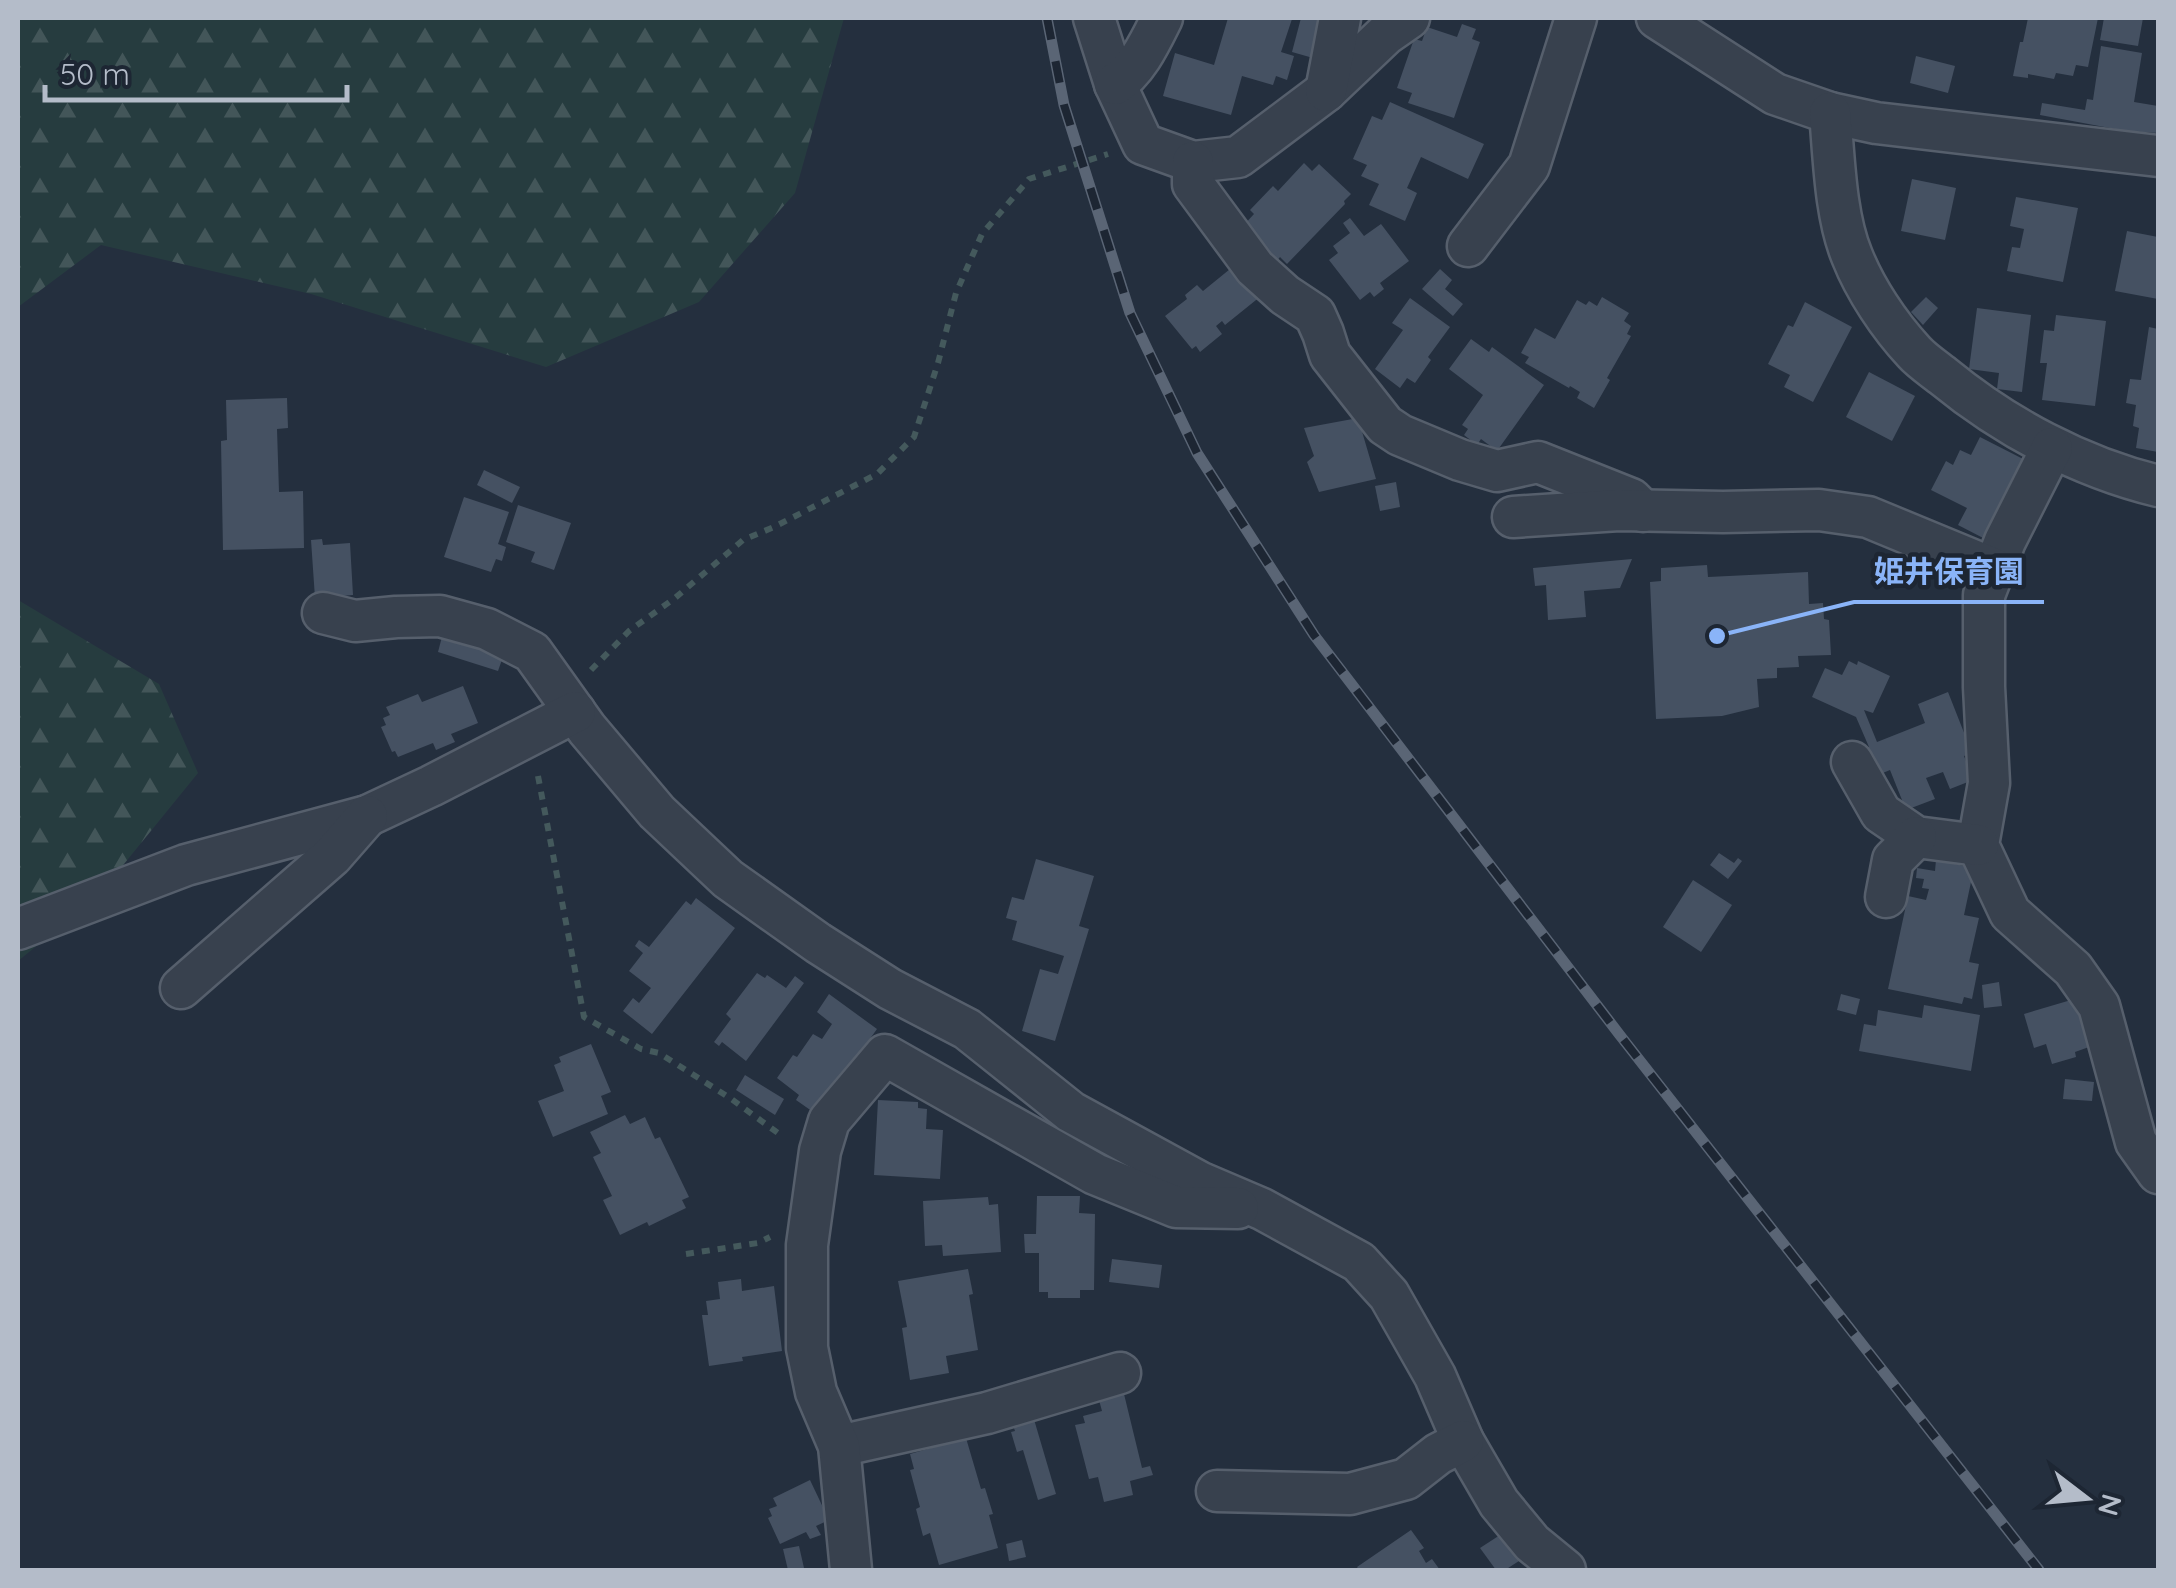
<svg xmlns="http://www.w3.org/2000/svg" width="2176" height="1588" viewBox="0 0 2176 1588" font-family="Quicksand,'Noto Sans JP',sans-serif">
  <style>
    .forest { fill: url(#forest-firs) }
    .building { fill: #455162 }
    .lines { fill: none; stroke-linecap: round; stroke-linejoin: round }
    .minor-casing { stroke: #565f6c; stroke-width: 45 }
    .path { stroke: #44595c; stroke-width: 6; stroke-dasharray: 8 8; stroke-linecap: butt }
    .minor { stroke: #38414e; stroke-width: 40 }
    .rail-casing { stroke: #5a6575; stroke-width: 11 }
    .rail { stroke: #1d2633; stroke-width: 8; stroke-dasharray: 22; stroke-linecap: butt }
    .leader { fill: none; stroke: #8ab4f8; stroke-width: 4 }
    .callout-dot { fill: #8ab4f8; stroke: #1d2633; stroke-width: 4 }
    .callout-label { font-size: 30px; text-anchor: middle; font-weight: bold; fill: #8ab4f8; stroke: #1d2633; stroke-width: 9; stroke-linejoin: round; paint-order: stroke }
  </style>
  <defs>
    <pattern id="forest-firs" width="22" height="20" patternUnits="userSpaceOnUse" patternTransform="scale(2.5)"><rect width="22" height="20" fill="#263c3f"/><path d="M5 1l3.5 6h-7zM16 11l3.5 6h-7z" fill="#435659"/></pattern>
  </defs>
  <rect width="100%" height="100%" fill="#242f3e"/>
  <g class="forest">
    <polygon points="18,18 844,18 795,193 699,302 546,367 311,294 101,245 18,307"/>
    <polygon points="18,600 159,684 198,773 98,896 18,961"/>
  </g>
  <g class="building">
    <polygon points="1228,18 1292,19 1281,52 1294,56 1287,80 1276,76 1273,85 1242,76 1231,115 1163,96 1175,53 1214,65"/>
    <polygon points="1301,18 1323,19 1313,58 1292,52"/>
    <polygon points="2028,18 2098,18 2088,67 2076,65 2073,76 2056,73 2054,79 2028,74 2028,78 2013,76 2020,42 2023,42"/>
    <polygon points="2104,18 2143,18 2138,46 2100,40"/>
    <polygon points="1462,24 1476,29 1472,39 1480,42 1454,118 1408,103 1412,93 1397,88 1414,39 1422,41 1427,27 1457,37"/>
    <polygon points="2101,46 2142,53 2134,102 2158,106 2158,133 2126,131 2040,115 2042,103 2085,110 2087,99 2093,100"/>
    <polygon points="1916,56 1955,66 1948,93 1910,83"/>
    <polygon points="1390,102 1484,144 1468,179 1421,157 1407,188 1417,193 1405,221 1369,205 1379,184 1361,176 1367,165 1353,159 1372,116 1382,120"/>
    <polygon points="1304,163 1312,171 1319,164 1351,194 1344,201 1345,204 1287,264 1280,257 1277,261 1242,227 1254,214 1250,210 1273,186 1278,191"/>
    <polygon points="1912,179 1956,188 1945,240 1901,231"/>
    <polygon points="2016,197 2078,208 2063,282 2007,271 2012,247 2020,248 2024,229 2010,226"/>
    <polygon points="1350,218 1364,236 1381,224 1409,261 1380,283 1384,289 1374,297 1370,292 1360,300 1329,260 1338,253 1333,246 1350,233 1343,223"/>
    <polygon points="2127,231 2158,237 2158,299 2115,291"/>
    <polygon points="1235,265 1261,296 1225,325 1222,321 1216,326 1222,334 1200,352 1196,346 1192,349 1165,316 1187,299 1185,295 1197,285 1203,291"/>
    <polygon points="1440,269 1452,280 1445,289 1463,304 1453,316 1422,289"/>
    <polygon points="1602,297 1629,313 1624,321 1631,326 1627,334 1631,336 1607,378 1610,380 1594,408 1577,398 1580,392 1570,386 1569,388 1525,363 1529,357 1521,353 1535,328 1555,339 1577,300 1586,305 1589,301 1597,306"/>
    <polygon points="1926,297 1938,308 1923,325 1911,312"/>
    <polygon points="1410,298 1450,327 1428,357 1431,360 1415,383 1407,378 1400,388 1375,369 1403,330 1392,323"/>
    <polygon points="1805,302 1852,327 1813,402 1784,387 1790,375 1768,364 1788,325 1793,327"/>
    <polygon points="1977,308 2031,315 2022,392 1997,389 1999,373 1969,369"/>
    <polygon points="2056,315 2106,321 2095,406 2042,400 2047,363 2040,363 2044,330 2054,331"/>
    <polygon points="2149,327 2158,329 2158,452 2136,448 2139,428 2133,426 2136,405 2126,403 2130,379 2141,380"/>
    <polygon points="1471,339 1489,352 1492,347 1544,385 1497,451 1481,439 1477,445 1464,435 1468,429 1462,425 1483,395 1449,369"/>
    <polygon points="1869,372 1915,396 1892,441 1846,417"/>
    <polygon points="287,398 288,428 277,429 279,492 303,491 304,548 223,550 221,441 227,440 226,400"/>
    <polygon points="1358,418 1376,479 1319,492 1307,462 1314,456 1304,428"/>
    <polygon points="1980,437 2027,461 1987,540 1958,525 1967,508 1931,490 1946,461 1953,465 1960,450 1971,455"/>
    <polygon points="484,470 520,487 512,503 477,485"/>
    <polygon points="1396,482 1400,507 1380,511 1375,486"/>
    <polygon points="464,497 509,512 498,544 506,547 502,561 496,559 491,572 444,557"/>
    <polygon points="518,505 571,523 554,570 531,562 535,552 506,542"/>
    <polygon points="322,539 323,545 350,543 353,595 315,598 311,540"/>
    <polygon points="1632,559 1620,588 1584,591 1586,617 1548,620 1546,585 1535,586 1533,568"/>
    <polygon points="1707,565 1708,577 1808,572 1809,604 1823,603 1824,619 1829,620 1831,655 1798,656 1799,667 1777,668 1777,678 1757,679 1759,707 1722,716 1656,719 1650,582 1661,581 1661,568"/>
    <polygon points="443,633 505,651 498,671 438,652"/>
    <polygon points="1849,661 1857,665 1858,661 1890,676 1873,713 1864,710 1877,742 1925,723 1918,704 1948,692 1972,753 1964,756 1973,780 1950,789 1943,772 1926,778 1935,799 1906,810 1890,770 1878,775 1863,751 1869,747 1856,717 1812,697 1825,668 1842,675"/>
    <polygon points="463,686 478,723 451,734 455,742 436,750 433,743 398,757 395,751 392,752 381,727 386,725 383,718 390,715 386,707 418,694 422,702"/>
    <polygon points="1719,853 1734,863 1738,858 1742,861 1728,879 1710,865"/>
    <polygon points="1036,859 1094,876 1079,926 1089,929 1055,1041 1022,1031 1040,969 1058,974 1064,956 1012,940 1017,921 1006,918 1012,897 1024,900"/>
    <polygon points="1936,860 1974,868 1964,915 1979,918 1969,962 1979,964 1972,999 1964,997 1962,1004 1888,989 1908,896 1926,900 1929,889 1922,888 1924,879 1916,878 1917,868 1935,871"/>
    <polygon points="1693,880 1732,905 1701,952 1663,927"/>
    <polygon points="696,898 735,928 652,1034 623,1011 633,998 639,1003 651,988 629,971 643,953 635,946 639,940 649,947 686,901 691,905"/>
    <polygon points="757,973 765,978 767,975 786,988 795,976 804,983 746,1061 722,1042 719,1046 714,1042 731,1019 726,1014"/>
    <polygon points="1999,982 2002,1006 1984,1008 1982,985"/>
    <polygon points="829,994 877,1029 816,1114 796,1100 799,1095 777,1078 793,1055 797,1057 813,1034 822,1039 832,1024 817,1012"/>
    <polygon points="1841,994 1860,999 1856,1015 1837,1010"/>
    <polygon points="2071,1000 2073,1005 2080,1002 2089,1030 2084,1032 2089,1047 2075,1052 2076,1057 2052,1064 2046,1044 2034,1048 2024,1014"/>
    <polygon points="1924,1005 1980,1015 1971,1071 1859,1051 1864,1024 1876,1026 1878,1010 1922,1018"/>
    <polygon points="591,1044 611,1092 601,1096 608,1114 553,1137 538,1101 564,1091 554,1065 561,1062 559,1057"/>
    <polygon points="745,1075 784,1099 775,1115 736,1090"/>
    <polygon points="2065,1079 2094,1082 2092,1101 2063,1099"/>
    <polygon points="878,1100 918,1102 918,1108 927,1109 926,1129 943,1130 940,1179 874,1175"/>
    <polygon points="625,1115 630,1124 645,1117 655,1139 660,1137 689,1197 682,1200 686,1208 649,1226 647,1222 620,1235 603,1200 612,1196 593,1157 601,1153 590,1132"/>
    <polygon points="1037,1196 1080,1196 1079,1213 1095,1214 1094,1290 1080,1290 1080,1298 1048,1298 1048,1292 1039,1292 1039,1253 1025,1253 1024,1234 1036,1234"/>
    <polygon points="988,1197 989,1205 998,1204 1001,1252 943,1256 942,1245 925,1246 923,1201"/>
    <polygon points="1112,1259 1162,1265 1159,1288 1109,1282"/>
    <polygon points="968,1269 973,1294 969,1295 978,1350 946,1356 949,1373 910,1380 902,1328 907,1327 898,1281"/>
    <polygon points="741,1279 742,1291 774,1286 782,1351 742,1357 743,1361 709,1366 702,1315 708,1315 706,1301 720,1299 718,1282"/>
    <polygon points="1124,1394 1142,1468 1150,1466 1153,1475 1130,1481 1133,1495 1104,1502 1098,1477 1089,1479 1075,1425 1085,1423 1083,1416 1102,1411 1099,1400"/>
    <polygon points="1033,1416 1056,1494 1038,1500 1023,1450 1017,1452 1011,1432 1015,1431 1012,1422"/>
    <polygon points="966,1438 981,1489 985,1488 993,1514 989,1515 998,1548 939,1565 930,1533 923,1536 916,1509 920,1507 910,1470 914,1469 910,1454"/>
    <polygon points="810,1480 829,1520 816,1526 821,1535 810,1539 806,1532 780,1544 768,1518 772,1516 769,1509 777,1506 773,1498"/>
    <polygon points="1411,1530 1424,1548 1419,1551 1426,1563 1432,1559 1440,1570 1359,1570 1357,1567"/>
    <polygon points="1500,1535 1519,1561 1505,1570 1496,1570 1480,1548"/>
    <polygon points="1022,1540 1026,1557 1009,1561 1006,1544"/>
    <polygon points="799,1546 804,1568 788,1570 783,1549"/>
  </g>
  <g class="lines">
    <defs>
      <g id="minor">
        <polyline points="1094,18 1115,84 1143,144 1193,162 1238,157 1326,91 1386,34 1409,18"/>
        <polyline points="1657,18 1775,94 1830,113 1876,123 2158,156"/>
        <path d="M1115 84C1137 71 1151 40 1162 18"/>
        <polyline points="1326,91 1340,18"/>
        <path d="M1830 113C1834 157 1835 215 1852 256 1865 289 1889 325 1914 352 1922 361 1933 368 1943 376 2005 427 2080 467 2158 486"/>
        <polyline points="1193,162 1193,184 1255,268 1285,295 1315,315 1323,333 1330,355 1385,425 1400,435 1460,460 1497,471 1538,462 1631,499 1643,511"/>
        <polyline points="1468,246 1529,166 1576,18"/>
        <polyline points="2052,448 2005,541 1984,595 1984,687 1989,783 1978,845 2010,913 2073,969 2099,1006 2136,1142 2158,1173"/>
        <polyline points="1513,517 1619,510 1723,512 1819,510 1868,517 1994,569"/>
        <polyline points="323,613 355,621 396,617 440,616 487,629 532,652 587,729 657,812 728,879 818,943 890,989 967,1029 1071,1112 1201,1183 1262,1209 1359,1262 1389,1295 1435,1376 1463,1441 1499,1503 1532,1543 1565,1570"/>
        <polyline points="1852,762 1881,813 1916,837 1978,845"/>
        <polyline points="1886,897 1893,860 1916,837"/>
        <polyline points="18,929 186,865 367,816 431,786 575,712"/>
        <polyline points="181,988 332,856 367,816"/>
        <polyline points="839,1446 987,1413 1120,1373"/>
        <polyline points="1217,1491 1350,1494 1406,1479 1438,1454 1463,1441"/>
        <polyline points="851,1570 839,1446 816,1392 807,1348 807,1245 820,1151 829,1121 885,1055 1095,1174 1176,1207 1238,1208"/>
      </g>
    </defs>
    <use href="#minor" class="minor-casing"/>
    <g class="path">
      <polyline points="591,670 629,631 675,598 743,540 774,527 877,474 914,437 938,363 956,293 982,234 1029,179 1108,154"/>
      <polyline points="538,776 584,1017 641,1049 659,1053 730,1098 782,1136"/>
      <polyline points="686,1254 758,1243 770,1237"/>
    </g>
    <use href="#minor" class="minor"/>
    <defs>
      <polyline id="rail" points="1047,18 1064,105 1130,313 1197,453 1314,635 1619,1034 2039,1570"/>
    </defs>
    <use href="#rail" class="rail-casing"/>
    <use href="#rail" class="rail"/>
  </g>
  <path class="leader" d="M1717 636L1854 602H2044"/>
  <circle class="callout-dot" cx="1717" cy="636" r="10"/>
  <g class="callout-label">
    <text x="1949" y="582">姫井保育園</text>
  </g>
  <rect width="2176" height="1588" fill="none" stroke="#b4bcc9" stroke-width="40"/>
  <g transform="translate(2086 1498) rotate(106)" stroke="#1d2633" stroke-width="8" paint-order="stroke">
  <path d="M0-8L18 38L0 25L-18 38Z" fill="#b4bcc9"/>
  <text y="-15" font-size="28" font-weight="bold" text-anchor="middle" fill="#b4bcc9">N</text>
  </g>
  <path d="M45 85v15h302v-15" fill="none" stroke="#b4bcc9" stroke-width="5"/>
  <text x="60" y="85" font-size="30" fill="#b4bcc9" stroke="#1d2633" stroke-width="8" paint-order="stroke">50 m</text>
</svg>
